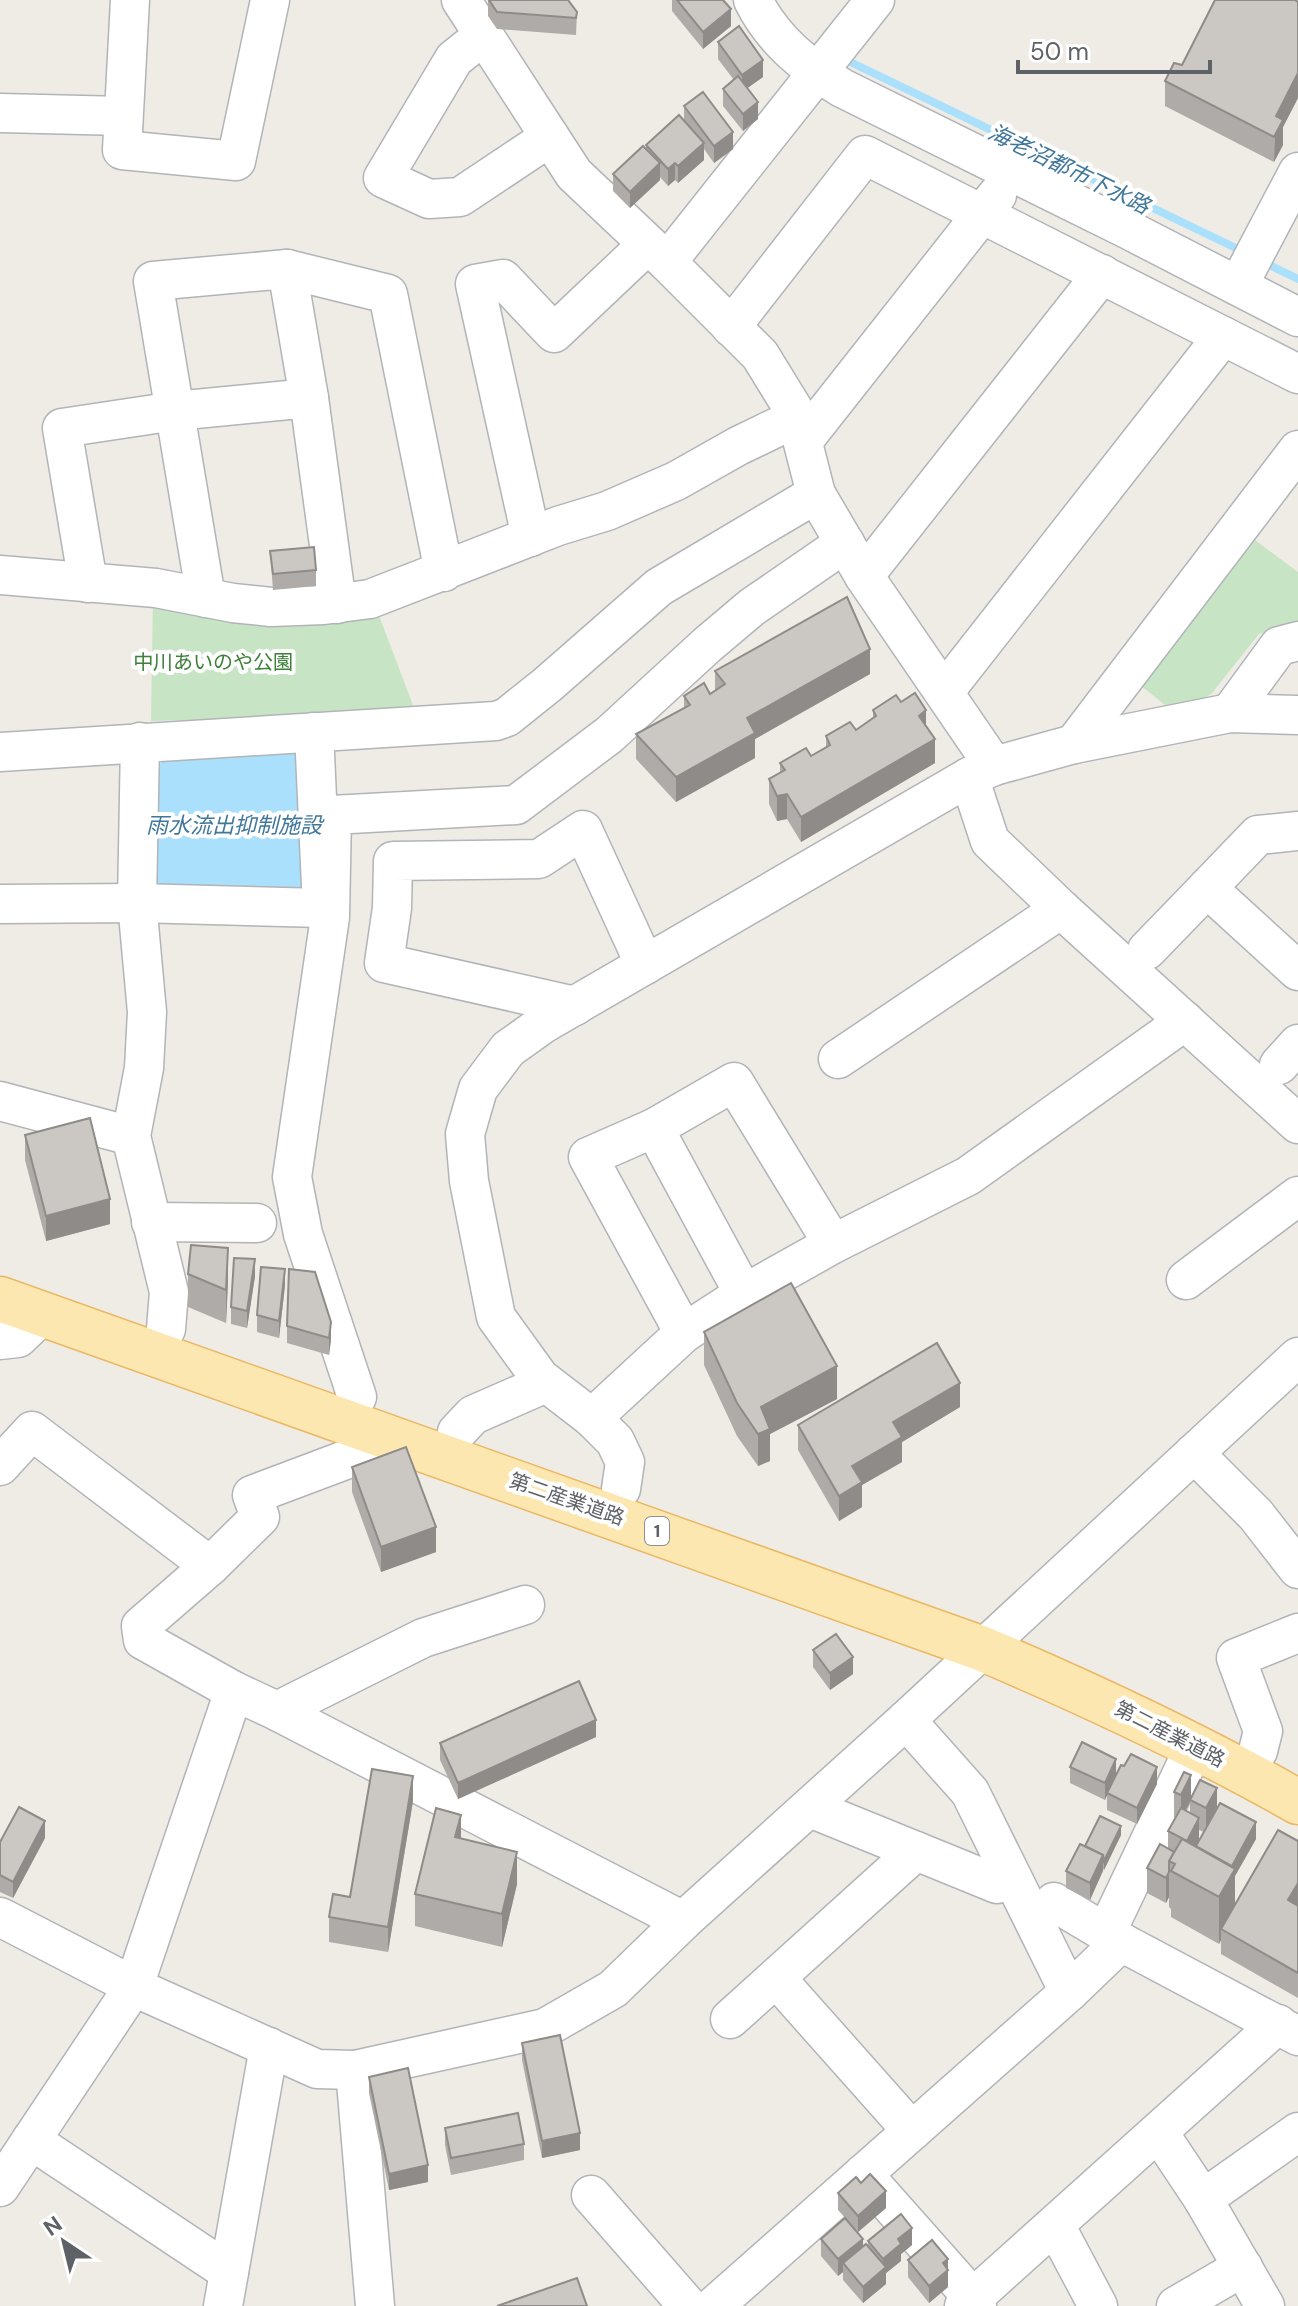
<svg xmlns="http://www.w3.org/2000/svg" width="1298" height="2306" viewBox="0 0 1298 2306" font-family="'DM Sans','Noto Sans JP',sans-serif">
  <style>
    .green { fill: #c7e5c4 }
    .water { fill: #aae0fb }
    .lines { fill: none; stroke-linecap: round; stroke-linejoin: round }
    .stream { stroke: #aae0fb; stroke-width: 8 }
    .minor-casing { stroke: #b1b4b8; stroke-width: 41 }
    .major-casing { stroke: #ebb763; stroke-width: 47 }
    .minor { stroke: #fff; stroke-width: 38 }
    .major { stroke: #fbe7af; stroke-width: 44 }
    .wall { fill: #afaba8; fill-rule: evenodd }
    .shaded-wall { fill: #8e8b88 }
    .building { fill: #cbc7c3; stroke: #8e8b88; stroke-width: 2 }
    .labels { text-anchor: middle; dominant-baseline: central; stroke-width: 8; stroke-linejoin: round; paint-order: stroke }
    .shield { fill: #fff; stroke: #8e9194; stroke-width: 2 }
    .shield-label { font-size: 18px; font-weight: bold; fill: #5e6266 }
    .park-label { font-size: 20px; fill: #3d8139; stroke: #fff }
    .street-label { font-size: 20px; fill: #5e6266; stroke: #fff }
    .water-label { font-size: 22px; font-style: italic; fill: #41779b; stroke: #fff }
  </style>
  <rect width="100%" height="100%" fill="#efece6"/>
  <g class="green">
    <polygon points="1244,532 1298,572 1298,624 1259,634 1212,693 1196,704 1170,709 1130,677"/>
    <polygon points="153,595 375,605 416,713 151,721"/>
  </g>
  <polygon class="water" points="294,747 305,756 312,887 300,898 152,886 156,770 164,759"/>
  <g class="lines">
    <g class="stream">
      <polyline points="842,58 1244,252"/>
      <polyline points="1263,262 1298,279"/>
    </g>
    <defs>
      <g id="minor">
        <polyline points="130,0 122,150 236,161 270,0"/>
        <polyline points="461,0 574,174 667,262 760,355 795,412 816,494 864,576 994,766"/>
        <path d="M753 0C773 40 804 65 842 88L1129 230 1298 317"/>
        <polyline points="484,35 454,59 383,178 429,199 460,197 550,137"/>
        <polyline points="0,113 123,116"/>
        <polyline points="667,262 875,0"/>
        <polyline points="287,269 388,294 444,572"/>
        <polyline points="1238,286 1298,172"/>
        <polyline points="731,327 865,155 1298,374"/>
        <polyline points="803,441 997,195"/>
        <polyline points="531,537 475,284 503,279 554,333 647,245"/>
        <polyline points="0,575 156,588 233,603 271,607 324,605 370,599 558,526 607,511 676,481 738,446 796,418"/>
        <polyline points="864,576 1102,274"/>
        <polyline points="88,583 62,428 175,411 309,398"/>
        <polyline points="206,598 153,281 287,269 309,398 337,604"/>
        <polyline points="944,692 1223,336"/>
        <polyline points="1230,713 1279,646 1298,641"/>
        <polyline points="140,742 137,903 147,1012 144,1068 131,1136 169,1292 166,1329"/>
        <polyline points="1074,744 1298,450"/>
        <polyline points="0,752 496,721 507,717 547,685 659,587 816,494"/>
        <polyline points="969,777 990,841 1061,909 1298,1124"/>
        <polyline points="1207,888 1258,835 1298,831"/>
        <polyline points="0,904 137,903 322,908 314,732"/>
        <polyline points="1147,950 1207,888 1298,971"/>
        <polyline points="575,1006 384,963 392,908 393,861 539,859 583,830 645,965"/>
        <polyline points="838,1059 1061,909"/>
        <polyline points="1279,1065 1298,1044"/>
        <polyline points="0,1101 131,1136"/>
        <polyline points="654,1128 744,1294"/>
        <polyline points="151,1222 257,1223"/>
        <polyline points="1186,1280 1298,1196"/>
        <polyline points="684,1333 588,1157 654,1128 734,1082 833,1244"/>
        <polyline points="0,1340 18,1338 43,1314"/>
        <polyline points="357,1397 303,1234 292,1177 330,917 332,815 516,805 609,735 707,645 752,607 845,543"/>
        <polyline points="592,1418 684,1333 744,1294 833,1244 968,1176 1185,1021"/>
        <polyline points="372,1431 361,1454 252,1495 260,1517 210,1566 141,1626 143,1640 234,1691 277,1711 683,1921 906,1720 1298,1357"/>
        <polyline points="457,1432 473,1415 546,1383"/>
        <polyline points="1194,1453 1256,1515 1298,1569"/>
        <polyline points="0,1466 32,1431 210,1566"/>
        <polyline points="621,1489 625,1462 615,1441 592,1418 540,1378 496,1317 469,1181 465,1134 478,1089 508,1049 543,1024 969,777 994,766 1074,744 1230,713 1298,715"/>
        <polyline points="277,1711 423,1638 525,1605"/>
        <polyline points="906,1720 970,1792 1069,1992"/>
        <polyline points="1258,1751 1263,1731 1236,1658 1298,1633"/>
        <polyline points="810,1808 916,1851"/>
        <polyline points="1054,1902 1121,1942 1298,2036"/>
        <polyline points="0,1917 145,1992 317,2069 355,2070 545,2028 613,1989 683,1921"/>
        <polyline points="1106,1933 1195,1746"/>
        <polyline points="776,1978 912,2131"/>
        <polyline points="730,2019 916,1851 997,1884"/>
        <polyline points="355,2070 375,2306"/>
        <polyline points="1159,2133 1203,2199 1265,2306"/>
        <polyline points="31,2140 229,2272"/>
        <polyline points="863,2174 973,2298 977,2306"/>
        <polyline points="0,2187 134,1986 234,1691"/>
        <polyline points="591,2195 688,2306"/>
        <polyline points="1203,2199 1298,2132"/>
        <polyline points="1055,2225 1098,2306"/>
        <polyline points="223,2306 269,2047"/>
        <polyline points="714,2306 1069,1992 1121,1942"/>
        <polyline points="964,2306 1278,2024"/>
        <polyline points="1176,2306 1243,2267"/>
      </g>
      <path id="major" d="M0 1299 983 1649C1091 1695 1196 1744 1298 1802"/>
    </defs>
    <use href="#minor" class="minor-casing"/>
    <use href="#major" class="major-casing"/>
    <use href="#minor" class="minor"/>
    <use href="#major" class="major"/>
  </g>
  <g class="wall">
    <polygon points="488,0 568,0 577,12 576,35 497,29 488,16"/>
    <polygon points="672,0 723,0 731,26 703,49 672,11"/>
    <polygon points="1298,2 1298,98 1283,127 1283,145 1274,162 1165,106 1165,81 1182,65"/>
    <polygon points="718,42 763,77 747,88 758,119 743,131 723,106 723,89 734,80 718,59"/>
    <polygon points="684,106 733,149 714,163 704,149 704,160 678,183 675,180 668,186 660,177 660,180 630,208 613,191 613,174 646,149 646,145 684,121"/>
    <polygon points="270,551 316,570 316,586 273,590"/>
    <polygon points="715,671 870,674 755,739 755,758 676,802 636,759 636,734 684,708 684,696 710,694 715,691"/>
    <polygon points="901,702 926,726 935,763 801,842 787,819 777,821 769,804 769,779 780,772 780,763 811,756 826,747 826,736 856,730 873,719 873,710"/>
    <polygon points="25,1135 110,1224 46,1241 25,1160"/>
    <polygon points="188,1274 228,1281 226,1323 188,1307"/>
    <polygon points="255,1276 247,1328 231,1324 231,1307"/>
    <polygon points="285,1285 279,1338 257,1332 257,1315"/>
    <polygon points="287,1326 331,1339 329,1355 287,1343"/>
    <polygon points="704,1332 837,1399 770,1434 770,1461 758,1466 737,1436 704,1365"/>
    <polygon points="960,1407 902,1442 902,1462 862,1485 862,1507 839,1521 798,1450 798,1425"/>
    <polygon points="352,1467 436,1552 381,1572 352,1492"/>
    <polygon points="813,1650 853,1674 830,1690 813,1667"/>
    <polygon points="596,1737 458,1799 440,1760 440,1743"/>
    <polygon points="1070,1767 1116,1775 1157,1784 1137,1824 1107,1810 1107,1795 1105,1800 1070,1783"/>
    <path d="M1174 1792 1217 1809 1256 1839 1235 1876V1904L1298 1841V1998L1221 1954V1940L1219 1944 1171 1917V1909L1169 1907V1897L1166 1903 1147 1893V1868L1168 1848V1831L1175 1817H1174ZM1190 1802V1813L1185 1811ZM1199 1830 1204 1832 1199 1840Z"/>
    <polygon points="413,1801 388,1952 329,1942 329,1917 350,1897"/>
    <polygon points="1121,1835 1104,1870 1103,1869 1090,1900 1066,1888 1066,1871"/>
    <polygon points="45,1838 13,1898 0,1892 0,1842"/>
    <polygon points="461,1839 517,1884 502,1947 415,1926 415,1894"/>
    <polygon points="522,2043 580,2150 542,2158 522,2060"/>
    <polygon points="369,2077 428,2182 389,2190 369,2093"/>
    <polygon points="445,2128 524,2144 524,2160 451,2175 445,2145"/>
    <polygon points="838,2193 886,2208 858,2232 838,2210"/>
    <polygon points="821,2239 863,2247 868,2246 868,2241 912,2245 901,2254 901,2261 886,2273 886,2284 863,2303 843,2280 843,2272 838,2276 821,2256"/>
    <polygon points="948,2259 948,2287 929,2303 908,2277 908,2260"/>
  </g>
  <g class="shaded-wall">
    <polygon points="731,9 731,26 703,49 703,32"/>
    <polygon points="763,60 763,77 742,92 742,75"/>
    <polygon points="1298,73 1298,98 1283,127 1283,145 1274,162 1276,116"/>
    <polygon points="758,102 758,119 743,131 743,114"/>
    <polygon points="733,132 733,149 714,163 714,146"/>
    <polygon points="704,143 704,160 678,183 678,166"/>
    <polygon points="660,163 660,180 630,208 630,192"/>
    <polygon points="675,163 675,180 668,186 668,169"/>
    <polygon points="870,649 870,674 755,739 755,758 676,802 676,777 747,718"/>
    <polygon points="926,710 926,735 919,716"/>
    <polygon points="935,739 935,763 801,842 801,817"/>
    <polygon points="787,794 787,819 777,821 777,796"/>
    <polygon points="110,1199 110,1224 46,1241 46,1216"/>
    <polygon points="228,1248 228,1281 226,1323 226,1290"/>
    <polygon points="255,1259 255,1276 247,1328 247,1311"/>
    <polygon points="285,1269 285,1285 279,1338 279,1321"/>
    <polygon points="331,1322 331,1339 329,1355 329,1338"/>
    <polygon points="837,1366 837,1399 770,1434 770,1461 758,1466 758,1434 761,1407"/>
    <polygon points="960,1383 960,1407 902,1442 902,1462 862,1485 862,1507 839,1521 839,1496 852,1466 893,1422"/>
    <polygon points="436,1527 436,1552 381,1572 381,1547"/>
    <polygon points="853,1657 853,1674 830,1690 830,1673"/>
    <polygon points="596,1720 596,1737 458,1799 458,1783"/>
    <polygon points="1116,1759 1116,1776 1105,1800 1105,1783"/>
    <polygon points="1157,1767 1157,1784 1137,1824 1137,1808"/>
    <polygon points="1191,1775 1191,1800 1181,1820 1181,1795"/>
    <polygon points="413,1776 413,1801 388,1952 388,1927"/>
    <polygon points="1217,1788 1217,1813 1206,1833 1206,1808"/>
    <polygon points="461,1815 461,1847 455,1837"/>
    <polygon points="1199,1818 1199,1843 1197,1847 1186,1841"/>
    <polygon points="45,1821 45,1838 13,1898 13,1882"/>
    <polygon points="1256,1822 1256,1839 1235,1876 1235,1915 1221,1929 1221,1940 1219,1944 1219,1897 1231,1867"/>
    <polygon points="1121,1826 1121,1835 1104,1870 1104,1861"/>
    <polygon points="517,1852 517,1884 502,1947 502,1914"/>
    <polygon points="1103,1855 1103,1871 1090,1900 1090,1883"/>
    <polygon points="1169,1872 1169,1897 1166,1903 1166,1878"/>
    <polygon points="1298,1883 1298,1908 1288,1900"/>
    <polygon points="580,2133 580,2150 542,2158 542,2141"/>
    <polygon points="428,2165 428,2182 389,2190 389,2174"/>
    <polygon points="886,2191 886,2208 858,2232 858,2216"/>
    <polygon points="912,2228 912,2245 901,2254 901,2261 886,2273 886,2284 863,2303 863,2287 883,2270 883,2259 898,2239"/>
    <polygon points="863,2239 863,2255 843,2263 843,2272 838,2276 838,2259"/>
    <polygon points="948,2259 948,2287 929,2303 929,2286 943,2263"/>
  </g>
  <g class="building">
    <polygon points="489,0 568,0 577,12 576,18 497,12"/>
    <polygon points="677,0 723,0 731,9 703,32"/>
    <polygon points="1215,0 1295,0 1298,2 1298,73 1276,116 1283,120 1274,137 1165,81 1174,63 1182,65"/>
    <polygon points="739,26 763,60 742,75 718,42"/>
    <polygon points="738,76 758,102 743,114 723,89"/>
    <polygon points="703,92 733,132 714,146 684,106"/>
    <polygon points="679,115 704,143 678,166 675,163 668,169 646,145"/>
    <polygon points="643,146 660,163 630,192 613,174"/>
    <polygon points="314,547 316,570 273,574 270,551"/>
    <polygon points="847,597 870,649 747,718 755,733 676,777 636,734 690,705 684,696 704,683 710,694 725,684 715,671"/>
    <polygon points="915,693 926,710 919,716 935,739 801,817 787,794 777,796 769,779 785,770 780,763 806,748 811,756 830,745 826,736 850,722 856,730 876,716 873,710 896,695 901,702"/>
    <polygon points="90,1118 110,1199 46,1216 25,1135"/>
    <polygon points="191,1245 228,1248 226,1290 188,1274"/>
    <polygon points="234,1258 255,1259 247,1311 231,1307"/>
    <polygon points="261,1267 285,1269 279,1321 257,1315"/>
    <polygon points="289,1269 315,1272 331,1322 329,1338 287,1326"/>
    <polygon points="791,1283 837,1366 761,1407 770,1429 758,1434 737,1403 704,1332"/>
    <polygon points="937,1343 960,1383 893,1422 902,1437 852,1466 862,1482 839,1496 798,1425"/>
    <polygon points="406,1447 436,1527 381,1547 352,1467"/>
    <polygon points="836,1634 853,1657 830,1673 813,1650"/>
    <polygon points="579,1681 596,1720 458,1783 440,1743"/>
    <polygon points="1082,1742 1116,1759 1105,1783 1070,1767"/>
    <polygon points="1131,1754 1157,1767 1137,1808 1107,1793 1121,1765 1124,1766"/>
    <polygon points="372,1769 413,1776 388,1927 329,1917 333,1894 350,1897"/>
    <polygon points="1184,1772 1191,1775 1181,1795 1174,1792"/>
    <polygon points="1200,1780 1217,1788 1206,1808 1190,1800"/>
    <polygon points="1220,1803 1256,1822 1232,1866 1196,1846"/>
    <polygon points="19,1807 45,1821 13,1882 0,1875 0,1842"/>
    <polygon points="436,1808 461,1815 455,1837 517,1852 502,1914 415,1894"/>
    <polygon points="1181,1808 1199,1818 1187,1841 1168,1831"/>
    <polygon points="1100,1816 1121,1826 1104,1861 1103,1855 1085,1846"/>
    <polygon points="1278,1830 1298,1841 1298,1883 1288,1900 1298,1906 1298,1973 1221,1929"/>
    <polygon points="1182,1839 1235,1869 1219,1897 1171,1871 1175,1864 1169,1861"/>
    <polygon points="1080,1844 1103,1855 1090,1883 1066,1871"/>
    <polygon points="1160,1844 1174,1852 1169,1861 1169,1872 1166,1878 1147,1868"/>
    <polygon points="560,2035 580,2133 542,2141 522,2043"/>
    <polygon points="408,2068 428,2165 389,2174 369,2077"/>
    <polygon points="518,2113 524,2144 451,2158 445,2128"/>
    <polygon points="870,2174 886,2191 858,2216 838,2193 856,2177 861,2183"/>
    <polygon points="901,2214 912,2228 898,2239 901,2244 883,2259 868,2241"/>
    <polygon points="845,2218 863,2239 838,2259 821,2239"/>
    <polygon points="932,2240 948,2259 943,2263 948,2270 929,2286 908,2260"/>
    <polygon points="866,2244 886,2267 863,2287 843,2263"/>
    <polygon points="577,2278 587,2306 497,2306"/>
  </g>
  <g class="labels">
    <rect class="shield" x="645" y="1517" width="24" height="28" rx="6"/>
    <g class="shield-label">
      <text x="657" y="1531">1</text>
    </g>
    <g class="park-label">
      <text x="213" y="662">中川あいのや公園</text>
    </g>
    <g class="street-label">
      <text transform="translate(567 1499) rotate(19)">第二産業道路</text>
      <text transform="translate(1170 1734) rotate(27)">第二産業道路</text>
    </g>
    <g class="water-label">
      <text transform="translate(1069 169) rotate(26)">海老沼都市下水路</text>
      <text x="234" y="825">雨水流出抑制施設</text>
    </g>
  </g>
  <g transform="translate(64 2242) rotate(325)" stroke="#ffffff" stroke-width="6" paint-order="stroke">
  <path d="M0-6L14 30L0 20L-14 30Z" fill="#5e6266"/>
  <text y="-12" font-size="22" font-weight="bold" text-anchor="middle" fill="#5e6266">N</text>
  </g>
  <path d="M1018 60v12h192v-12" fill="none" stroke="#5e6266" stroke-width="4"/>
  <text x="1030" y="60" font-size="24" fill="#5e6266" stroke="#ffffff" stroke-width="6" paint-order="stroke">50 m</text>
</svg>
